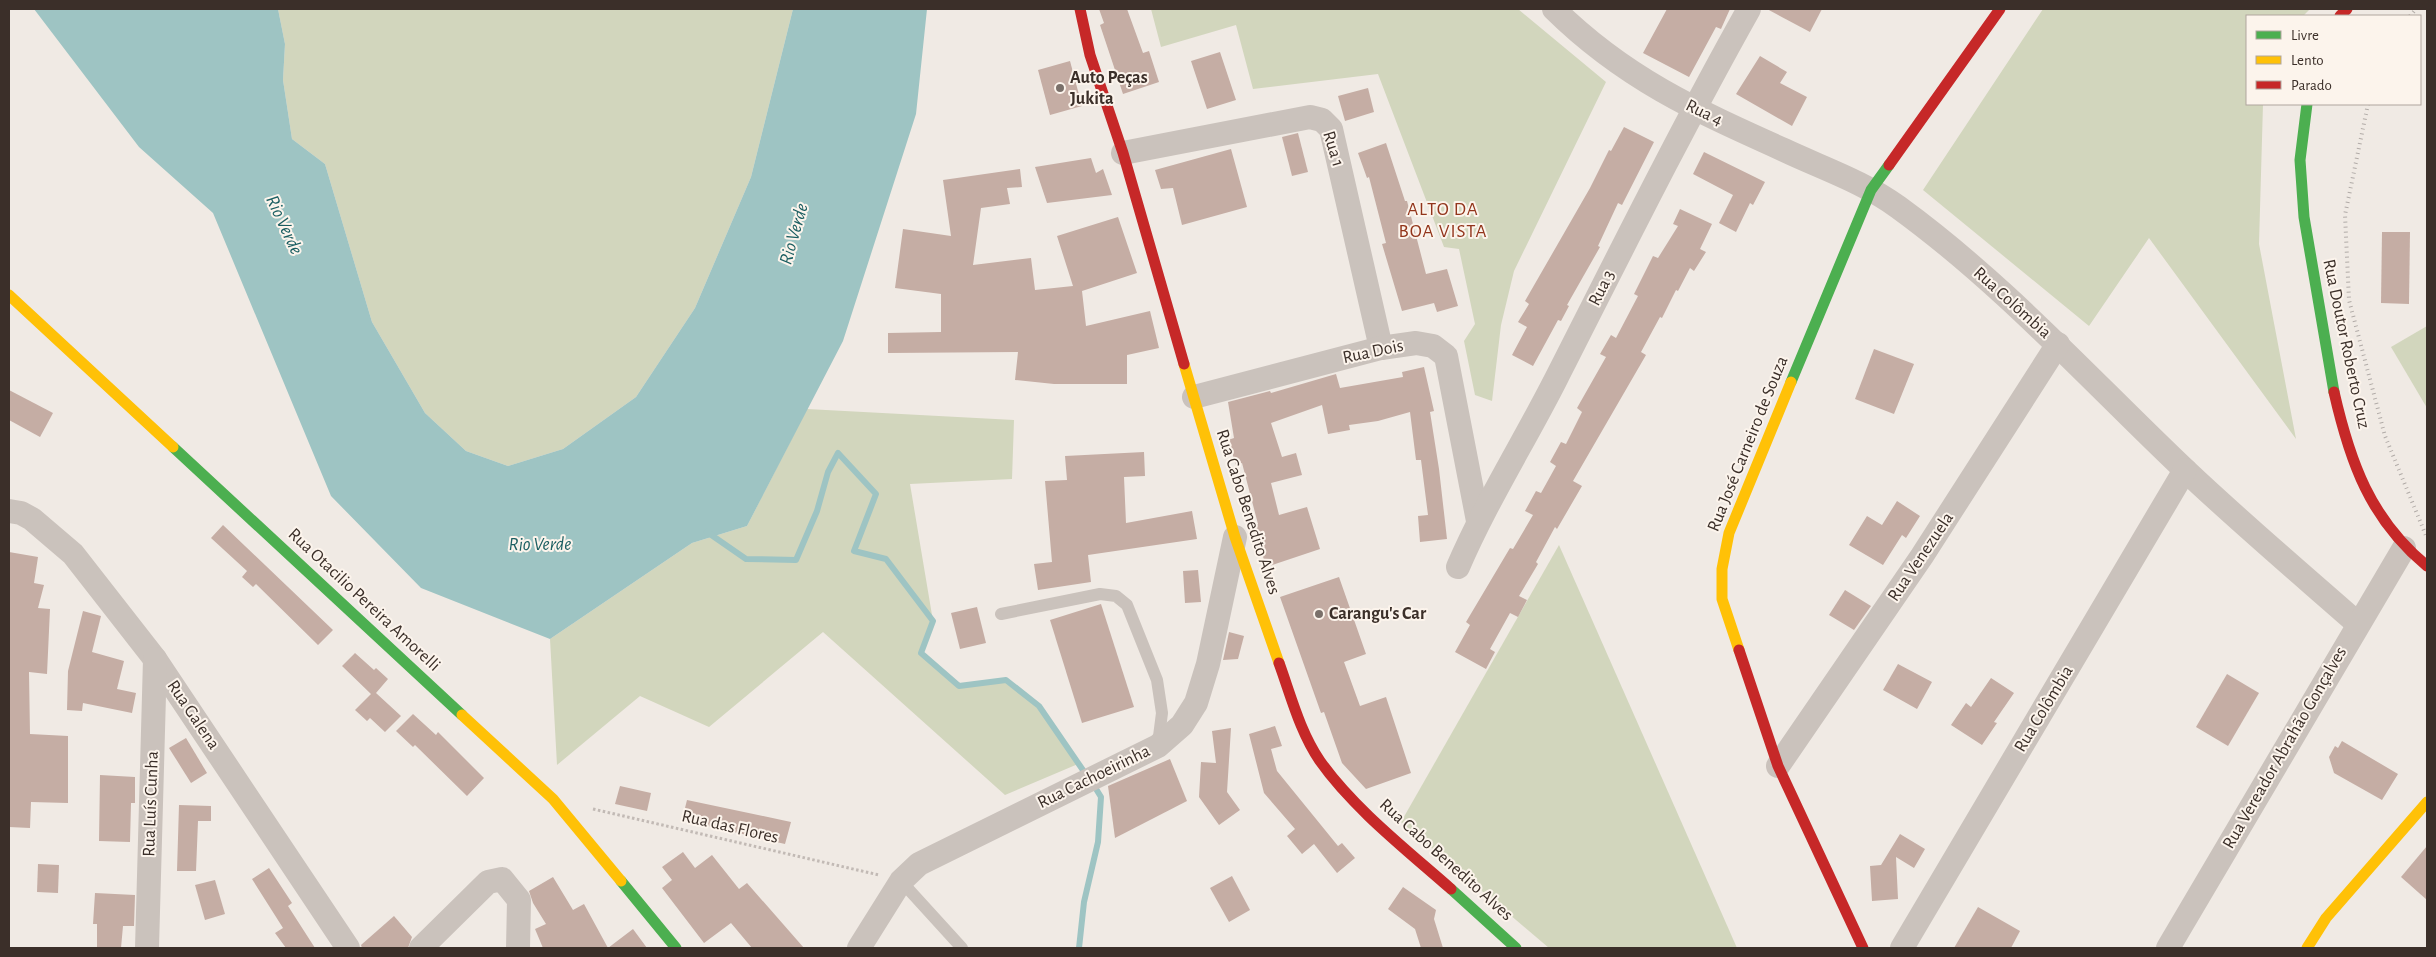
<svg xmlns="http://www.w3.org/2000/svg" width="2436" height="957" viewBox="0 0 2436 957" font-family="'Alegreya Sans',sans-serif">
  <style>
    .green { fill: #d2d6bd }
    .water { fill: #9ec4c3 }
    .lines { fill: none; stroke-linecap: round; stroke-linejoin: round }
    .stream { stroke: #9ec4c3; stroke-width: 6 }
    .building { fill: #c5ada4 }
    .path { stroke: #c2bab5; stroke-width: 3; stroke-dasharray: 2.5 2.5; stroke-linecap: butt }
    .lane { stroke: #cac2bc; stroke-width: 12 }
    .street { stroke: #cac2bc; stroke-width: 24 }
    .fast { stroke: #4caf50; stroke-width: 11 }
    .slow { stroke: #ffc107; stroke-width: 11 }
    .jam { stroke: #c62828; stroke-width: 11 }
    .rail { stroke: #b1aba7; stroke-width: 4; stroke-dasharray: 1 4; stroke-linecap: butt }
    .poi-dot { fill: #7a706a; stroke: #fcf4ec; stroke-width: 2 }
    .labels { text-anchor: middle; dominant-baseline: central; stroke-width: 4; stroke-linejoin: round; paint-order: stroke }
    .poi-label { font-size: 18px; font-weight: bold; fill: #3b2f29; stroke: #fcf4ec; text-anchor: start }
    .street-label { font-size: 18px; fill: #3b2f29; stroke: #fcf4ec }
    .neighbourhood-label { font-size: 19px; letter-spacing: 1px; fill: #92351b; stroke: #fcf4ec }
    .water-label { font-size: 19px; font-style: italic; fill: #1b5e61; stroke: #fcf4ec }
  </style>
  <rect width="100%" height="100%" fill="#f0eae4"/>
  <g class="green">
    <polygon points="278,9 793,9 751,177 695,308 636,397 563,449 508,466 466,451 425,413 372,322 325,164 292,139 283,80 285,44"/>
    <polygon points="1151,9 1518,9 1606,82 1514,271 1501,325 1492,401 1475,395 1464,341 1475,324 1459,249 1444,247 1378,74 1253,89 1236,25 1161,47"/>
    <polygon points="2043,9 2310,9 2303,16 2247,16 2247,104 2263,104 2259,244 2296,439 2149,238 2089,326 1923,190"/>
    <polygon points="2427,326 2427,408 2391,347"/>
    <polygon points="807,409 1014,420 1012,479 910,484 933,621 921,653 959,686 1006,680 1039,706 1078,764 1005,795 823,632 709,727 640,696 557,765 550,639 692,543 747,526"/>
    <polygon points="1559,545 1737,948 1549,948 1401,822"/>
  </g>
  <polygon class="water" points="34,9 278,9 285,44 283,80 292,139 325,164 372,322 425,413 466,451 508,466 563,449 636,397 695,308 751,177 793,9 927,9 916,114 843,341 747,526 692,543 550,639 421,588 331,496 213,213 139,147"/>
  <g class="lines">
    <g class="stream">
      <polyline points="707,532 746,559 796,560 817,511 828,472 838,453 876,494 854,551 886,559 933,621 921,653 959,686 1006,680 1039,706 1087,776"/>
      <polyline points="1079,948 1084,902 1098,842 1101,797 1093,784"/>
    </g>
  </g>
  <g class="building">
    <polygon points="1099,9 1127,9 1143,53 1149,51 1159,82 1123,94 1100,25 1104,23"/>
    <polygon points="1667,9 1730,9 1721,29 1716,27 1689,77 1643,53"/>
    <polygon points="1767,9 1822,9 1810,32"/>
    <polygon points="1220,52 1236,100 1207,109 1191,61"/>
    <polygon points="1760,56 1787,72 1780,83 1807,97 1792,126 1736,94"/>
    <polygon points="1070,61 1082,106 1050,115 1038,70"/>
    <polygon points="1368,88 1374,112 1345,121 1338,96"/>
    <polygon points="1624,127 1654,142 1622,205 1618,203 1598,246 1600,247 1567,305 1569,306 1561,321 1558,320 1533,366 1512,355 1527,327 1518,322 1529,304 1525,301 1590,188 1609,150 1611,151"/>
    <polygon points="1298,133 1308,172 1292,176 1282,137"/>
    <polygon points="1386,143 1405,201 1407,201 1426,274 1447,269 1458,306 1437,312 1434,303 1402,311 1382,244 1386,243 1369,177 1367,178 1358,153"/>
    <polygon points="1231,149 1247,207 1182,225 1173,188 1161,189 1155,170"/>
    <polygon points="1704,152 1765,182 1753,205 1750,203 1736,232 1719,223 1733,195 1693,174"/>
    <polygon points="1091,158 1096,173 1103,169 1112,195 1047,203 1035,167"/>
    <polygon points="1020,169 1022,187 1007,188 1010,204 981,208 973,265 1031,258 1035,290 1073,286 1057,236 1118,217 1137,273 1082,291 1086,326 1150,311 1159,348 1127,355 1127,384 1054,384 1015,380 1018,352 888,353 888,333 941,332 941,294 895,288 903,229 951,236 943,180"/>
    <polygon points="1680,209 1712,224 1700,249 1706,252 1694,271 1690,268 1678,291 1676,290 1662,318 1660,317 1641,352 1646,355 1573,481 1582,486 1557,529 1555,527 1536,562 1538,564 1519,596 1527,600 1518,617 1510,613 1490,649 1495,652 1486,669 1455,652 1470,625 1466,622 1510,548 1513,549 1533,515 1525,511 1536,491 1541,493 1556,466 1550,462 1561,442 1566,444 1582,412 1577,408 1606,357 1600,354 1611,335 1616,338 1638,296 1634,294 1653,256 1658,258 1678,226 1673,224"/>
    <polygon points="2382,232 2410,232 2409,304 2381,303"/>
    <polygon points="1874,349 1914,364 1894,414 1855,399"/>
    <polygon points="1424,367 1434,411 1430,412 1439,469 1447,539 1420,542 1418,516 1428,515 1421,460 1416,460 1410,412 1378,421 1349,425 1350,430 1328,434 1322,405 1271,423 1282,457 1296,453 1302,475 1271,483 1279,515 1307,507 1320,549 1266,567 1254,525 1258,524 1242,463 1236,465 1228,440 1234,438 1228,402 1270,391 1271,393 1336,374 1340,388 1403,377 1402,372"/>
    <polygon points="9,390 53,413 40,437 9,420"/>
    <polygon points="1144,452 1145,476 1124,477 1126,523 1192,511 1197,539 1088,555 1091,582 1038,590 1034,564 1052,562 1045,481 1067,480 1065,456"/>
    <polygon points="1897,501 1920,516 1906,538 1902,535 1883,565 1849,545 1867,516 1882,525"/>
    <polygon points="223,525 333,630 318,645 256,584 253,587 242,577 247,571 211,538"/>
    <polygon points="9,552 38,557 34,583 44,585 38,608 50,609 47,674 29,672 30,734 68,736 68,803 31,802 30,828 9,827"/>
    <polygon points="1198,570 1201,602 1185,603 1183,571"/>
    <polygon points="1339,577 1366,654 1344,662 1360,706 1386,697 1411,773 1366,789 1342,763 1324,712 1321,713 1280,597"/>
    <polygon points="1845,590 1871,606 1854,630 1829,615"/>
    <polygon points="1101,604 1134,707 1082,723 1050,620"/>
    <polygon points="977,607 986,643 960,649 951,613"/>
    <polygon points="83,611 101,616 92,652 124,661 117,689 136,693 132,713 83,703 82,711 67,710 68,671"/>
    <polygon points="1229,632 1244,636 1238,659 1223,660"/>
    <polygon points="355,653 374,670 376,668 388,679 376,693 401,716 385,732 370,718 367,721 355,710 371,694 342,666"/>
    <polygon points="1898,664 1932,682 1917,709 1883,690"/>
    <polygon points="2227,674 2259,693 2228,746 2196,727"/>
    <polygon points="1991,678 2014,693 1994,722 1997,723 1982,745 1951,725 1966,703 1971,707"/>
    <polygon points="413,714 436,735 438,732 484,778 467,796 415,745 413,747 396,731"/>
    <polygon points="1275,726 1282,746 1271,749 1277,771 1338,846 1342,843 1355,858 1337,873 1314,844 1302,854 1287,836 1295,829 1264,793 1249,734"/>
    <polygon points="1231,728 1227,792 1240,810 1219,825 1199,797 1201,762 1216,763 1212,731"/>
    <polygon points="186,738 207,773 191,783 169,748"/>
    <polygon points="2342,741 2398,774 2382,800 2334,773 2329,757 2335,746 2338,748"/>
    <polygon points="1170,759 1187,801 1115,838 1108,786"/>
    <polygon points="100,775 135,777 135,803 131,803 130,842 99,841"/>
    <polygon points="620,786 651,793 647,811 615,804"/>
    <polygon points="687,800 791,822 785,844 682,820"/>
    <polygon points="179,805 211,806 211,821 198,821 196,871 177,871"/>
    <polygon points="1900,834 1925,849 1914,868 1896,857 1898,899 1872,901 1870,866 1881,865"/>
    <polygon points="2427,846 2427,900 2401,877"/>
    <polygon points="683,852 695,868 712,855 739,889 747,883 804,948 752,948 731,923 704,943 662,888 672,880 662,867"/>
    <polygon points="38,864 59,865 58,893 37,892"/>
    <polygon points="269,868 292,903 288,906 315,948 286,948 275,933 283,928 252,879"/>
    <polygon points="1232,876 1250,910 1229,922 1210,888"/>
    <polygon points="553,877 573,910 584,904 608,948 633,929 647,948 543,948 535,929 546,924 533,903 529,891"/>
    <polygon points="215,880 225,914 205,920 195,885"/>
    <polygon points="1403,887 1436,910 1434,919 1443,948 1421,948 1415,929 1388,909"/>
    <polygon points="95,893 135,895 134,926 123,926 121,948 97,948 97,924 93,924"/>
    <polygon points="1978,907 2020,931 2011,948 1954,948"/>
    <polygon points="394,916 412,937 408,948 362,948 361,945"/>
  </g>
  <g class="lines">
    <polyline class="path" points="593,809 879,875"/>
    <g class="lane">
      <polyline points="1001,614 1100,594 1116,596 1127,605 1157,680 1162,713 1158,744"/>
      <polyline points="901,881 962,948"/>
    </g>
    <g class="street">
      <path d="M1554 9C1624 78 1695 110 1784 150 1822 168 1864 182 1898 207 2004 284 2091 381 2185 470 2241 523 2300 573 2358 624"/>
      <polyline points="1123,153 1310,117 1322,120 1331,129 1381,348"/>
      <polyline points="1194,397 1381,348 1416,343 1433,346 1446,356 1478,521"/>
      <polyline points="9,511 21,513 32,519 73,554 155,659 348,948"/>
      <path d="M1458 567C1486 502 1524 442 1556 379 1619 255 1681 130 1749 9"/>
      <polyline points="1778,766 1922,556 2058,344"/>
      <polyline points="147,948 155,659"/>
      <polyline points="421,948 488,882 502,879 519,900 518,948"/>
      <polyline points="859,948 901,881 919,864 1158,746 1182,725 1196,703 1208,664 1235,537"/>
      <polyline points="1902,948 2185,470"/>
      <polyline points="2168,948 2404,548"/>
    </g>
    <g class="fast">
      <polyline points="2307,104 2300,160 2304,217 2334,392"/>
      <polyline points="1791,382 1871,190 1889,165"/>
      <polyline points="173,447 462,715"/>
      <polyline points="621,881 676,948"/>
      <polyline points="1451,889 1516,948"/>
    </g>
    <g class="slow">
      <polyline points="9,295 173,447"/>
      <polyline points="1184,364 1235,537 1279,663"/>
      <polyline points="1739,650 1722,599 1722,569 1729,533 1791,382"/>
      <polyline points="462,715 553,799 621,881"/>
      <polyline points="2307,948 2326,918 2427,802"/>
    </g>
    <g class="jam">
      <polyline points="1080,9 1090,55 1123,153 1184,364"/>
      <polyline points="2340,16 2347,9"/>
      <polyline points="1889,165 2000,9"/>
      <path d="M2334 392C2350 462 2370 519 2427 566"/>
      <polyline points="1739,650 1778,766 1863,948"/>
      <path d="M1279 663C1291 696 1300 732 1320 761 1353 808 1408 851 1451 889"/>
    </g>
    <g class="rail">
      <polyline points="2410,16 2416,9"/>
      <polyline points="2368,104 2345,215 2349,300 2385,436 2427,538"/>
    </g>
  </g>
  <g class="poi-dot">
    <circle cx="1060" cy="88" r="5"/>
    <circle cx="1319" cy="614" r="5"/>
  </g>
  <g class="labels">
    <g class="poi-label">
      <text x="1070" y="78">Auto Peças<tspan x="1070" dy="21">Jukita</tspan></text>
      <text x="1329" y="614">Carangu's Car</text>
    </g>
    <g class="street-label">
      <text transform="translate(1704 113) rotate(26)">Rua 4</text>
      <text transform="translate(1333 149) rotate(73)">Rua 1</text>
      <text transform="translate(1602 288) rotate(-63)">Rua 3</text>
      <text transform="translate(2012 303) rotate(42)">Rua Colômbia</text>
      <text transform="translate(2346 344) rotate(78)">Rua Doutor Roberto Cruz</text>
      <text transform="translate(1373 352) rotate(-12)">Rua Dois</text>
      <text transform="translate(1748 444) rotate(-68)">Rua José Carneiro de Souza</text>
      <text transform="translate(1248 512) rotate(72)">Rua Cabo Benedito Alves</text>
      <text transform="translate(1921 557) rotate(-56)">Rua Venezuela</text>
      <text transform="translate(364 600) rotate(43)">Rua Otacilio Pereira Amorelli</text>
      <text transform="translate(2044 709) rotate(-59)">Rua Colômbia</text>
      <text transform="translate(193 715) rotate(56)">Rua Galena</text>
      <text transform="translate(2285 748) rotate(-60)">Rua Vereador Abrahão Gonçalves</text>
      <text transform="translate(1094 777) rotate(-26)">Rua Cachoeirinha</text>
      <text transform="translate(151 804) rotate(-88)">Rua Luís Cunha</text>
      <text transform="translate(730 827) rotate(13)">Rua das Flores</text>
      <text transform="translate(1446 860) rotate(42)">Rua Cabo Benedito Alves</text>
    </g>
    <g class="neighbourhood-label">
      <text x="1443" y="209">ALTO DA<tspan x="1443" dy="22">BOA VISTA</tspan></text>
    </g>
    <g class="water-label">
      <text transform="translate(284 225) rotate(65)">Rio Verde</text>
      <text transform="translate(794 234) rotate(-74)">Rio Verde</text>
      <text x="540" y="544">Rio Verde</text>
    </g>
  </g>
  <rect width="2436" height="957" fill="none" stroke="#3b2f29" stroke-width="20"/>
  <rect x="2246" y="15" width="175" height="90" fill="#fcf4ec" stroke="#afa59e"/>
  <rect x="2256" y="31" width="25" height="8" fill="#4caf50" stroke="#afa59e"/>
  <text x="2291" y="40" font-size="15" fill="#3b2f29">Livre</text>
  <rect x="2256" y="56" width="25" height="8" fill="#ffc107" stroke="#afa59e"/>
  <text x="2291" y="65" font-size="15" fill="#3b2f29">Lento</text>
  <rect x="2256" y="81" width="25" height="8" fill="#c62828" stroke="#afa59e"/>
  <text x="2291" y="90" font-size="15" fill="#3b2f29">Parado</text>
</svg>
